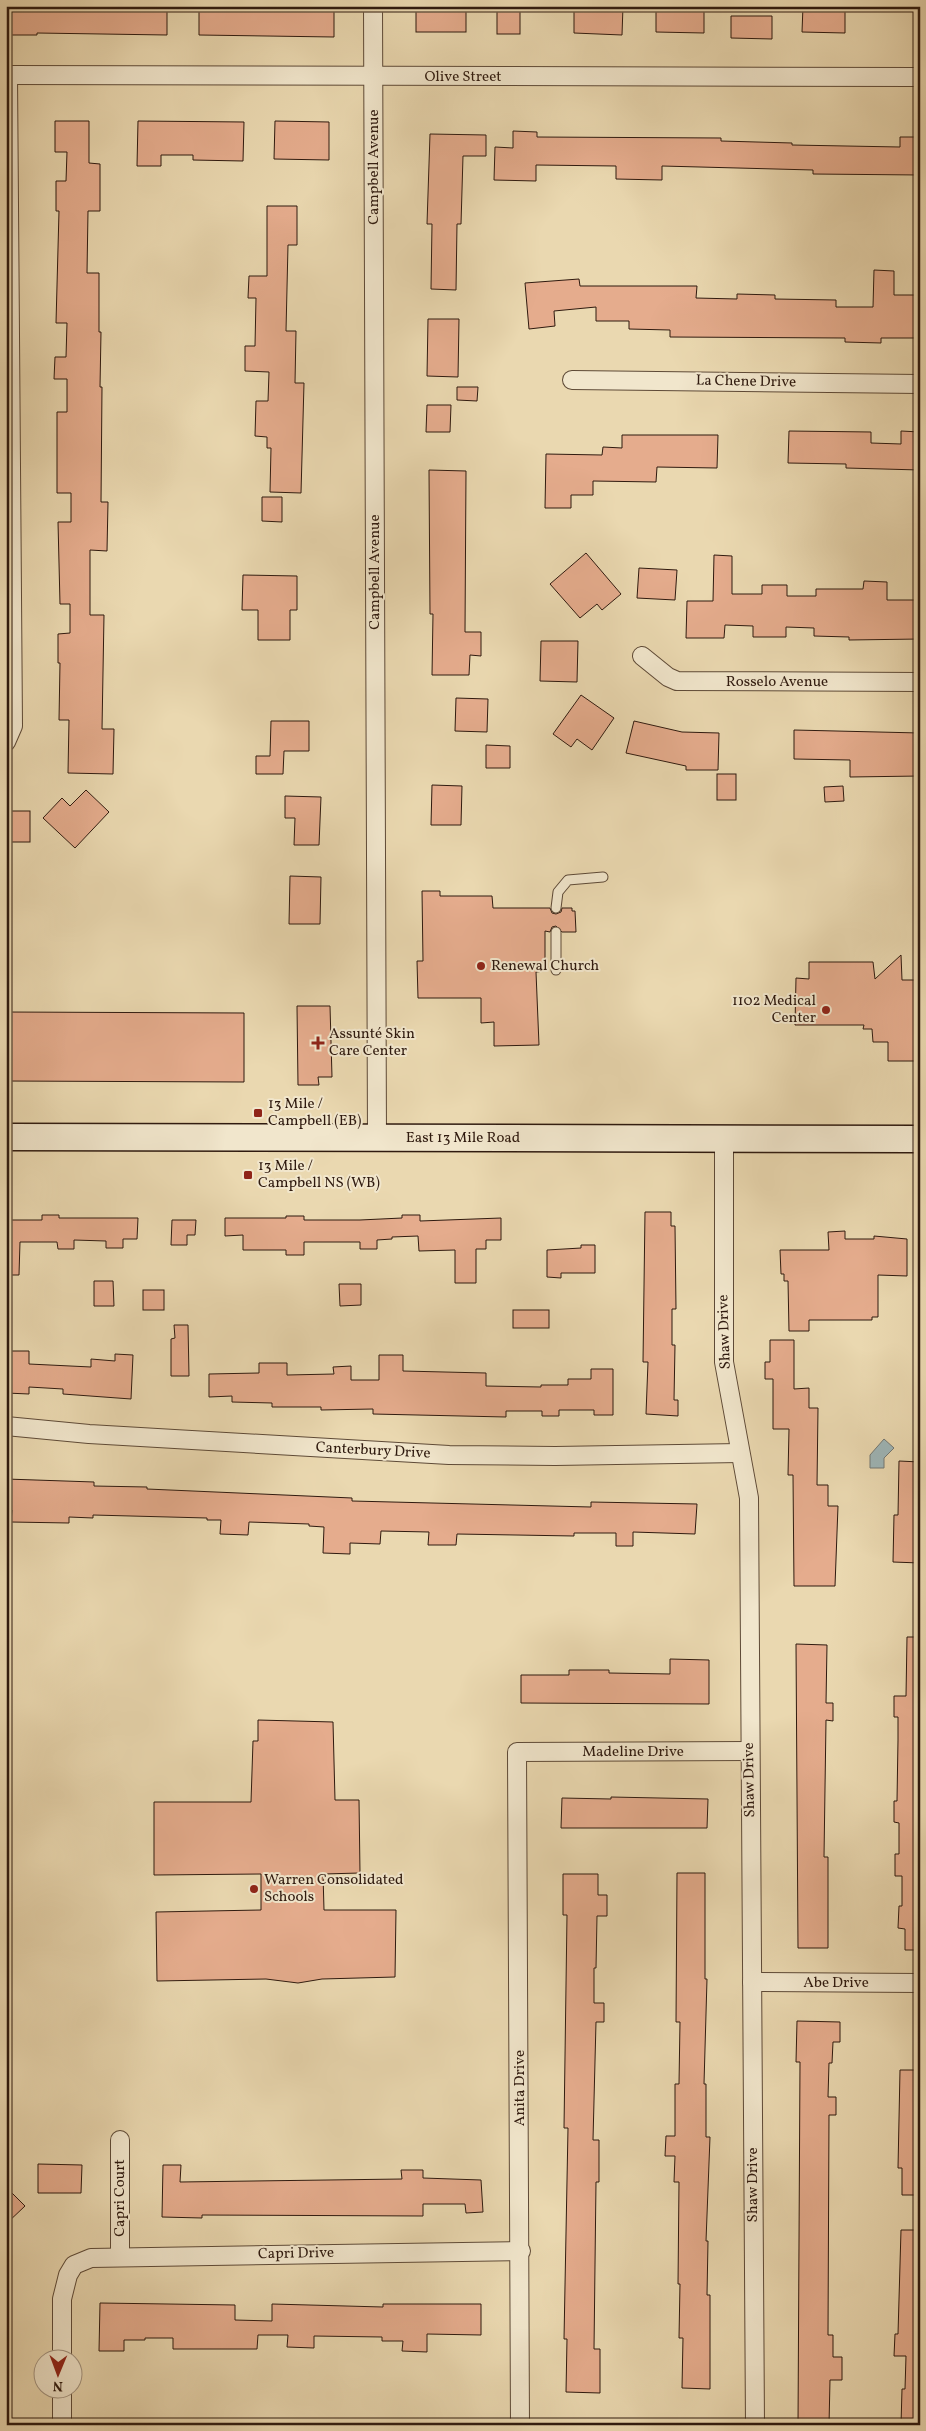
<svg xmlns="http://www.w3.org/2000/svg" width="926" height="2431" viewBox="0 0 926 2431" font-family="Vollkorn,serif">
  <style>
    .water { fill: #9eb6b8; stroke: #727874 }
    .building { fill: #e5ac8d; stroke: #2f1a0f }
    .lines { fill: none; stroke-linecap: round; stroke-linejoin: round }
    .service-casing { stroke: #5e4a37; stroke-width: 11 }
    .minor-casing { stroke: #5e4a37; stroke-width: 20 }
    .secondary-casing { stroke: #2f1a0f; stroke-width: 29 }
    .service { stroke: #f1e6cc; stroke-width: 9 }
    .minor { stroke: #f1e6cc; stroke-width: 18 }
    .secondary { stroke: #f1e6cc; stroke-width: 26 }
    .poi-dot { fill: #8f2418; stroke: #f1e6cc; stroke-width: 2 }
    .labels { text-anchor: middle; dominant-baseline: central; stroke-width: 4; stroke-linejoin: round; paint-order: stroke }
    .street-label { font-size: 15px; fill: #2f1a0f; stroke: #f1e6cc }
    .poi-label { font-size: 15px; fill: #2f1a0f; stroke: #f1e6cc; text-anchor: start }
  </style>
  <rect width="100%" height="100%" fill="#ead8b0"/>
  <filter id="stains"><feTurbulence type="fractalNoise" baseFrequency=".004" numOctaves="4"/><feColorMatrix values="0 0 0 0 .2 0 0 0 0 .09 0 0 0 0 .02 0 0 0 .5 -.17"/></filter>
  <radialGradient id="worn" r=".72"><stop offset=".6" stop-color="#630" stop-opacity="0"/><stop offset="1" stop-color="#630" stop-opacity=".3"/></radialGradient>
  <polygon class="water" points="884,1439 894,1448 884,1458 884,1468 870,1468 870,1455"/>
  <g class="building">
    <polygon points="6,6 167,6 167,35 37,33 37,35 6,35"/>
    <polygon points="276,6 334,7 334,37 199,35 199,8 276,9"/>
    <rect x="416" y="6" width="50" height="26"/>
    <rect x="497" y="6" width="23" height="28"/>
    <polygon points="574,6 623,6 622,35 574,33"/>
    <polygon points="656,6 704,6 704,33 656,32"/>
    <polygon points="803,6 845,6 845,33 802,32"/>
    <polygon points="731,16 772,16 772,39 731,38"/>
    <polygon points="55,121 89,121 89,163 100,164 100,211 88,211 87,273 99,273 99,332 101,332 100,387 102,387 101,502 108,502 107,551 90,550 90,615 104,615 102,729 114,729 113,774 68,773 69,720 59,720 60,663 58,663 58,634 70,633 70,604 60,604 58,522 71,522 71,493 57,493 57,412 67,412 67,379 54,379 55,357 66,357 67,323 56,323 59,211 56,211 56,181 66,181 67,152 55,152"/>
    <polygon points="138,121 244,122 243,161 193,160 193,155 161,155 161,166 137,166"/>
    <polygon points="275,121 329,122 329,160 274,159"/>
    <polygon points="513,131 537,132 537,137 721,138 721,141 792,143 792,145 900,147 900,137 920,137 920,175 813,174 813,170 662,166 662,180 616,179 616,166 536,165 536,181 494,180 495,147 513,148"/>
    <polygon points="430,134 486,135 486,156 463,156 461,224 457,224 456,290 431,289 432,224 427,224"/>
    <polygon points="267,206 297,206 297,245 288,245 286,331 296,331 295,383 304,383 301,493 270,492 271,448 267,448 267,437 255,436 256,401 268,401 269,372 245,371 245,346 255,346 256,298 248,298 249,276 267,276"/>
    <polygon points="874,270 894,271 894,295 920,295 920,338 881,338 881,343 845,342 845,338 670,337 670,330 629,329 629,321 596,321 596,307 554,311 555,326 529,329 525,283 579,279 580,286 697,286 696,298 737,299 737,294 775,295 775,299 836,300 836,307 873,307"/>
    <polygon points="428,319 459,319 458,377 427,376"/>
    <polygon points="457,387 478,387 477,401 457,400"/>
    <polygon points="427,405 451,405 450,432 426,432"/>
    <polygon points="789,431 871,432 871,443 901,444 901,431 920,432 920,470 846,468 846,464 788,463"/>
    <polygon points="622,435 718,435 717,468 657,467 656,482 593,481 593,495 571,495 571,508 545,508 546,454 602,455 603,447 622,448"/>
    <polygon points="429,470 466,471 465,632 481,632 481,656 470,655 469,675 432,675 433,614 430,614"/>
    <polygon points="262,497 282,497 282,522 262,521"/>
    <polygon points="586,553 621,594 602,610 597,604 580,618 550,584"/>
    <polygon points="714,555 732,556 732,594 762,594 762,585 787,585 787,596 816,596 816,589 863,589 864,581 887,582 887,600 920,600 920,639 849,640 849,637 814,636 814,628 786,627 786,637 753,637 753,626 725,625 724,638 686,638 687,601 713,601"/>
    <polygon points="639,568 677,570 675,600 637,598"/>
    <polygon points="243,575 297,576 297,610 290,610 290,640 258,640 258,610 242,610"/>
    <polygon points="541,641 578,641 577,682 540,681"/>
    <polygon points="581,695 614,718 592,750 577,739 571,747 553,734"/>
    <polygon points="456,698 488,699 487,732 455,731"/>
    <polygon points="271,721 309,721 309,751 284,751 283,774 256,774 256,756 270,756"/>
    <polygon points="634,721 682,732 719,733 718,770 686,770 686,766 626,753"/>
    <polygon points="794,730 920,733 920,776 850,777 850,760 794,759"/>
    <polygon points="486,745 510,746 510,768 486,768"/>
    <rect x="717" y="774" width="19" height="26"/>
    <polygon points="432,785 462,786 461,825 431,825"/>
    <polygon points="843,786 844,801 825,802 824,787"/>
    <polygon points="86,790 109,812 75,848 43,818 62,798 70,806"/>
    <polygon points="285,796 321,797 319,845 294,845 295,818 285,818"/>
    <rect x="6" y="811" width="24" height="31"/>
    <polygon points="290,876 321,877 320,924 289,924"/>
    <polygon points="422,891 440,891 440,896 492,896 493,908 550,908 552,913 556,914 561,912 562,908 572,908 572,911 575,911 576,932 562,932 556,926 552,927 550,932 545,931 545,971 536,972 539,1045 494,1046 494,1022 481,1023 481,998 418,998 417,961 423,961"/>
    <polygon points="901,955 902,980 920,980 920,1061 888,1061 888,1042 873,1042 872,1029 863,1029 864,1025 795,1025 796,978 809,979 809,962 873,962 875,979"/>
    <polygon points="297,1006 330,1006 332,1077 318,1077 319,1085 298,1085"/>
    <polygon points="6,1012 244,1013 244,1082 6,1081"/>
    <polygon points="645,1212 671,1212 671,1226 675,1226 676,1309 672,1309 672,1345 675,1345 674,1400 678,1400 678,1416 646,1414 648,1362 643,1362"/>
    <polygon points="42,1215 59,1215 59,1218 138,1218 137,1239 123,1239 123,1248 106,1248 106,1241 74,1240 74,1249 58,1249 57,1242 20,1242 19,1275 6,1275 6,1220 42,1220"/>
    <polygon points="402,1215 420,1215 420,1221 501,1218 501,1240 486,1240 486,1249 476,1249 476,1283 455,1283 455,1250 419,1251 418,1236 392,1237 392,1239 377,1240 377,1249 360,1249 360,1242 304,1242 304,1255 286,1255 286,1250 243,1250 243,1235 225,1236 225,1218 286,1218 286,1216 304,1216 304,1220 360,1220 402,1218"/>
    <polygon points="172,1220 196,1220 195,1235 187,1235 187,1245 171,1245"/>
    <polygon points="845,1231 845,1239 874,1239 874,1236 907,1239 907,1276 878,1275 878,1317 872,1317 872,1320 809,1320 809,1331 789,1331 788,1281 784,1281 784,1274 781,1274 780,1250 829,1250 828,1232"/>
    <polygon points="581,1245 595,1245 595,1273 561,1273 561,1278 547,1277 547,1250 581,1248"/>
    <polygon points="94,1281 113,1281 114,1306 94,1306"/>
    <polygon points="339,1284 361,1284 361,1305 340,1306"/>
    <rect x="143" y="1290" width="21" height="20"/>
    <rect x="513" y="1310" width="36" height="18"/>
    <polygon points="174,1325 188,1325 189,1376 171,1376 171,1339 175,1338"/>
    <polygon points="770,1340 794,1340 794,1389 809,1388 809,1408 818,1408 817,1485 828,1485 828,1506 838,1506 835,1586 794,1586 793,1475 788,1475 789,1429 773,1429 773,1379 765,1379 765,1362 770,1362"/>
    <polygon points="11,1351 29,1351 29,1364 91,1367 91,1359 115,1361 115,1354 133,1355 131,1399 63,1394 63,1389 29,1387 29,1394 6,1393 6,1358 11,1358"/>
    <polygon points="379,1355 403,1355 403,1371 486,1373 486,1386 541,1387 541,1385 568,1385 568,1379 591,1379 591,1369 613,1369 613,1415 594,1415 594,1410 559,1410 559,1416 542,1416 542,1411 506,1411 506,1417 373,1414 373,1409 321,1410 321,1407 272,1407 272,1403 232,1402 232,1396 209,1397 209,1374 259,1373 259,1363 287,1363 287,1375 334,1374 333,1367 351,1366 351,1380 379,1380"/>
    <polygon points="899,1461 920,1462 920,1563 893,1562 894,1515 898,1515"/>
    <polygon points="6,1479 94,1482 94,1486 147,1487 147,1489 352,1498 352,1501 591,1507 591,1502 697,1504 695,1534 633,1532 633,1546 616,1546 616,1533 574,1533 574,1536 457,1534 456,1545 428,1545 429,1532 381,1531 380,1544 350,1543 350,1554 323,1553 324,1527 309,1526 309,1524 249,1522 248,1535 220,1534 221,1520 207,1520 207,1518 93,1515 93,1518 69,1517 69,1523 11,1522 12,1510 6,1510"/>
    <polygon points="907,1637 920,1637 920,1950 905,1950 905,1929 898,1928 899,1906 902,1906 902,1876 895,1876 895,1854 899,1854 899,1823 894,1822 894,1801 897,1801 898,1740 898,1717 894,1717 894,1696 906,1696"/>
    <polygon points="796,1644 827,1645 826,1703 833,1703 833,1721 826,1720 824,1857 828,1857 828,1948 798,1948"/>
    <polygon points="670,1659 709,1660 709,1704 521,1703 521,1675 569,1675 569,1670 609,1670 609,1673 670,1674"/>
    <polygon points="258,1720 333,1722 335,1800 359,1800 360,1873 323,1874 324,1910 396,1910 395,1977 322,1979 298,1983 266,1979 157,1981 156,1912 261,1910 261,1874 154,1875 154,1802 251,1802 253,1741 258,1741"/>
    <polygon points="611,1797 708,1799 707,1828 561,1828 562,1798 611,1799"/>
    <polygon points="677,1873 705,1873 705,1979 707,1979 704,2084 706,2084 706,2137 710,2137 706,2241 708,2241 707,2295 710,2295 710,2389 682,2388 683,2338 679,2338 680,2284 678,2284 679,2182 674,2182 675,2156 665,2156 666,2136 675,2136 675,2084 679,2084 680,2022 676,2022"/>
    <polygon points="563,1874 598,1874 598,1895 607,1895 607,1916 597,1916 596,1968 594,1968 594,2003 604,2003 604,2022 596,2022 593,2140 599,2140 599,2182 596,2182 594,2349 600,2349 600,2393 566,2392 567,2339 564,2339 568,2128 564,2128 567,1915 563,1915"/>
    <polygon points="797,2021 840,2022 840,2042 833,2042 832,2063 829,2063 828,2097 836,2097 836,2115 829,2115 828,2335 833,2335 833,2357 842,2357 842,2380 830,2380 829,2425 798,2425 800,2062 796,2062"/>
    <polygon points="900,2070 920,2070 920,2195 902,2195 902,2168 898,2168"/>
    <polygon points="38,2164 82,2165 81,2193 38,2193"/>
    <polygon points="163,2165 181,2165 180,2182 402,2179 401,2170 423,2170 423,2178 481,2180 483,2212 466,2213 465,2204 423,2204 423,2216 202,2215 202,2218 162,2217"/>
    <polygon points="6,2187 25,2206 6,2224"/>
    <polygon points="901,2230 920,2230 920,2425 901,2425 902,2389 905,2389 906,2356 894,2356 895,2334 898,2334"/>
    <polygon points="100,2303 235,2305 235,2320 272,2321 272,2304 383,2307 383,2304 481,2304 481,2335 427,2334 427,2352 402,2351 403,2341 382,2341 382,2337 314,2336 314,2348 287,2347 288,2335 258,2335 257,2349 173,2349 173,2338 145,2338 145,2340 124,2340 124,2351 99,2351"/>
  </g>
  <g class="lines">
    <defs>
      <g id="service">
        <polyline points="556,908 558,892 568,880 603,877"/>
        <polyline points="556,970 556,932"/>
      </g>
      <g id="minor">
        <polyline points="373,6 377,1138"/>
        <polyline points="6,75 920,77"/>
        <polyline points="572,380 920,384"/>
        <polyline points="642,656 668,677 677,681 920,682"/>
        <polyline points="6,742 13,726 8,75"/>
        <polyline points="724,1137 724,1362 749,1498 755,2425"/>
        <polyline points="6,1426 89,1434 449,1455 555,1456 740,1453"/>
        <polyline points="752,1982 920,1983"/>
        <polyline points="120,2140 120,2256"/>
        <polyline points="62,2358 62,2299 68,2275 74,2265 91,2258 521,2251"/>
        <polyline points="62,2425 62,2388"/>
        <polyline points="520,2425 517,1752 749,1751"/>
      </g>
      <polyline id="secondary" points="6,1137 920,1139"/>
    </defs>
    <use href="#service" class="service-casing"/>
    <use href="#minor" class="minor-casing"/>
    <use href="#secondary" class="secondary-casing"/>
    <use href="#service" class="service"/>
    <use href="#minor" class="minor"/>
    <use href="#secondary" class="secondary"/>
  </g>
  <g class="poi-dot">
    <circle cx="481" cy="966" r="5"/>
    <circle cx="826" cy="1010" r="5"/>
    <path d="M315.5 1035.5h5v5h5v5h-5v5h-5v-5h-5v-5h5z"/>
    <rect x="253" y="1108" width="10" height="10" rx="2.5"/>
    <rect x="243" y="1170" width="10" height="10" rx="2.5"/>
    <circle cx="254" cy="1889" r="5"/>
  </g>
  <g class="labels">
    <g class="street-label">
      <text x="463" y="77">Olive Street</text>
      <text transform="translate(374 167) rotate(-90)">Campbell Avenue</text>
      <text transform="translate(746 382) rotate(1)">La Chene Drive</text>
      <text transform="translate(375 572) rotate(-90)">Campbell Avenue</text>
      <text x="777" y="682">Rosselo Avenue</text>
      <text x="463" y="1138">East 13 Mile Road</text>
      <text transform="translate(725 1332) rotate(-92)">Shaw Drive</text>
      <text transform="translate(373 1451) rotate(3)">Canterbury Drive</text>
      <text x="633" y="1752">Madeline Drive</text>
      <text transform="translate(750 1780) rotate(-91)">Shaw Drive</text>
      <text x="836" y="1983">Abe Drive</text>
      <text transform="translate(520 2088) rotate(-90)">Anita Drive</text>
      <text transform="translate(753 2185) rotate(-90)">Shaw Drive</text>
      <text transform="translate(120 2198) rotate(-90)">Capri Court</text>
      <text transform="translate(296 2254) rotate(-1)">Capri Drive</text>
    </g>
    <g class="poi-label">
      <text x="491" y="966">Renewal Church</text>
      <text x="816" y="1001" text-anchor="end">1102 Medical<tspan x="816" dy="17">Center</tspan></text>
      <text x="329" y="1034">Assunté Skin<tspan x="329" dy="17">Care Center</tspan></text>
      <text x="268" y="1104">13 Mile /<tspan x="268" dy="17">Campbell (EB)</tspan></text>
      <text x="258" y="1166">13 Mile /<tspan x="258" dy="17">Campbell NS (WB)</tspan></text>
      <text x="264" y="1880">Warren Consolidated<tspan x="264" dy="17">Schools</tspan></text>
    </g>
  </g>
  <rect width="926" height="2431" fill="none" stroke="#ead8b0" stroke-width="25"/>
  <rect x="8" y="8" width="911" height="2416" fill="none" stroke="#2f1a0f" stroke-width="2.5"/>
  <rect x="12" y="12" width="901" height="2406" fill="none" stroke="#2f1a0f"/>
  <g transform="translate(58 2374) rotate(181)"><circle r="24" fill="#f1e6cc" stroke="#a39480"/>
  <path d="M0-4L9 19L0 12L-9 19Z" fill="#8f2418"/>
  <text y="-8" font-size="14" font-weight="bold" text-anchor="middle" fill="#2f1a0f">N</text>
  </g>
  <rect width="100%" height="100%" filter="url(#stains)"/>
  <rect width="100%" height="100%" fill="url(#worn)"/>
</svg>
